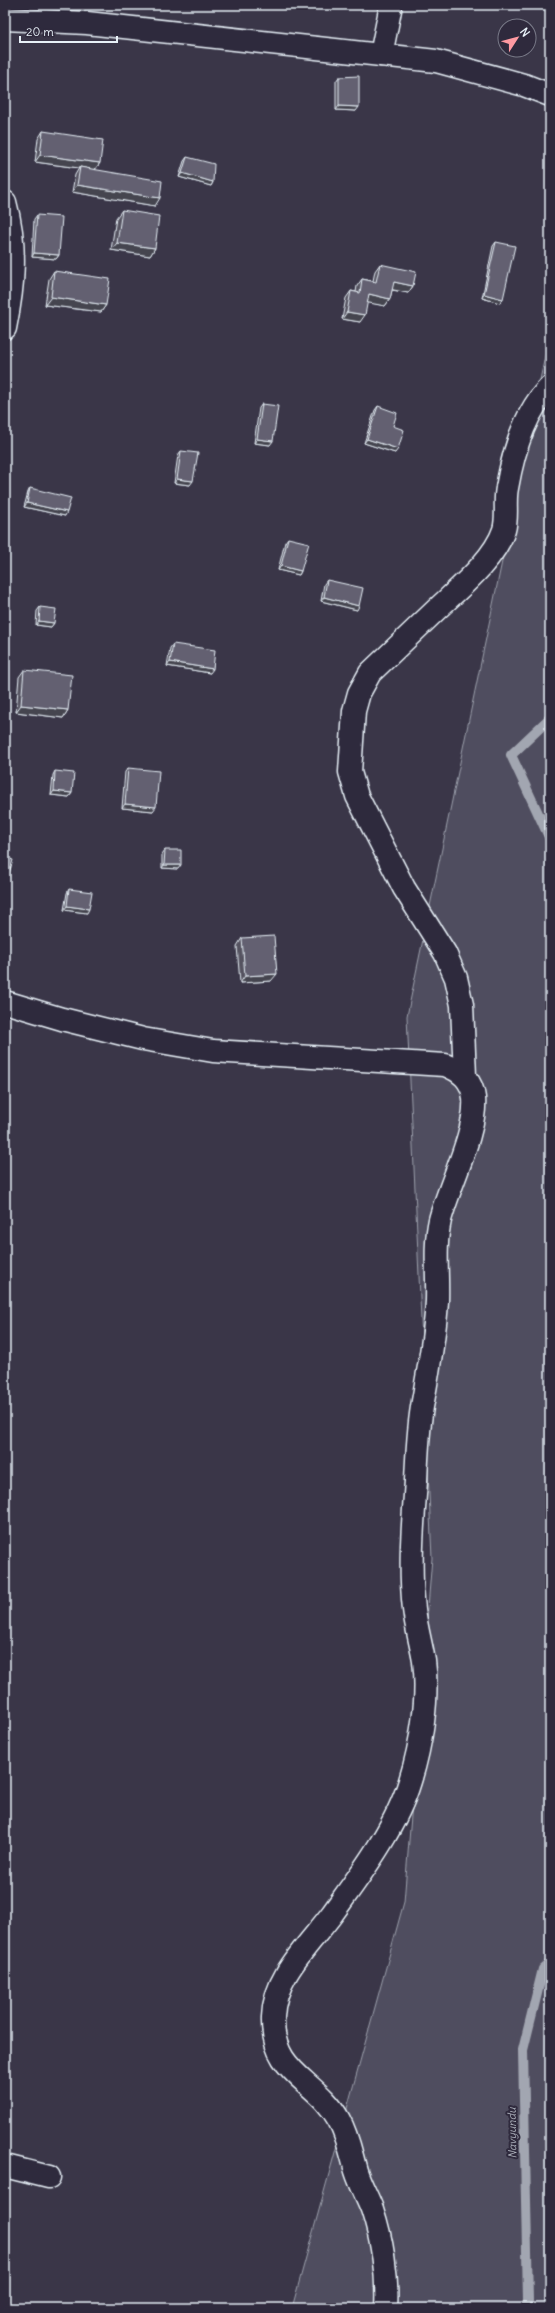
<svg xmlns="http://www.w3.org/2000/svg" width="555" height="2313" viewBox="0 0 555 2313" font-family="Delius,sans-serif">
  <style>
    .green { fill: #504e5f; stroke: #9ca0ac }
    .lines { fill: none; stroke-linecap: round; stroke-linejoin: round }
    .stream { stroke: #a2a6b1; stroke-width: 10 }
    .minor-casing { stroke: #e8f1f8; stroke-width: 25 }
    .minor { stroke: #2f2a3d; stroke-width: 22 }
    .wall { fill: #555361; stroke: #e8f1f8 }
    .shaded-wall { fill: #45444f; stroke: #e8f1f8 }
    .building { fill: #636171; stroke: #e8f1f8 }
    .labels { text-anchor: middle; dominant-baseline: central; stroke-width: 4; stroke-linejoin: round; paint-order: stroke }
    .water-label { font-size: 11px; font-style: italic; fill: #aeb2bd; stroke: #2f2a3d }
  </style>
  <rect width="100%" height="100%" fill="#3a3648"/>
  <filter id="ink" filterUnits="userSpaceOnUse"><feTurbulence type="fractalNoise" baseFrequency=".025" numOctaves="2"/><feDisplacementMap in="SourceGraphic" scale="8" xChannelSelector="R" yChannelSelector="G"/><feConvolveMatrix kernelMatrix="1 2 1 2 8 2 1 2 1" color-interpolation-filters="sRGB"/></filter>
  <g filter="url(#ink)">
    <polygon class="green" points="550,332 550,2308 292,2308 404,1902 432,1558 407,1016"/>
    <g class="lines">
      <g class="stream">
        <polyline points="550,718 511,755 550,839"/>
        <polyline points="526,2308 528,2301 523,2050 543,1969 550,1963"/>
      </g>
      <defs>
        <g id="minor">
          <polyline points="5,19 87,23 436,61 524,85 550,95"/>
          <polyline points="381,55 391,5"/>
          <path d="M5 202C17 246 14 284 5 328"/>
          <path d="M5 1002 62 1019 143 1039 213 1051 445 1065C461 1071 472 1080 474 1098 477 1132 449 1185 440 1220 434 1247 438 1274 437 1301 435 1337 428 1372 422 1407 418 1432 417 1456 416 1481 413 1523 409 1566 414 1609 416 1626 421 1644 424 1661 429 1698 421 1746 410 1781 396 1828 360 1875 332 1914 309 1945 274 1976 273 2017 271 2075 317 2079 339 2120 348 2136 351 2154 356 2171 360 2184 367 2196 372 2209 382 2239 388 2276 386 2308"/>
          <path d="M465 1076 462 1005 456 978 445 953 404 888 357 796 350 772 354 711 359 693 370 673C392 652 414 631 436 610 458 589 494 560 504 530 508 516 504 502 507 488 513 453 524 412 550 387"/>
          <polyline points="5,2166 49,2177"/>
        </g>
      </defs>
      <use href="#minor" class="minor-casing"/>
      <use href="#minor" class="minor"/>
    </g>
    <g class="wall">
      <polygon points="339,77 356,111 336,110 336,81"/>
      <polygon points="43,131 100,163 95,170 155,206 72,192 75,175 79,168 35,162 38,139"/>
      <polygon points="187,157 213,182 211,186 179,177 184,161"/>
      <polygon points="122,210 155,248 150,256 111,250 116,218"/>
      <polygon points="37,215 59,255 56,259 32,257 34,219"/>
      <polygon points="496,242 500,303 482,298 493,246"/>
      <polygon points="380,264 413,286 408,293 392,290 390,299 385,306 367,302 360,322 342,319 346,298 351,291 356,292 357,286 362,279 373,281 375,271"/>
      <polygon points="54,271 106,305 101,312 45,305 49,279"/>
      <polygon points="262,404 270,445 254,443 259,408"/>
      <polygon points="378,406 393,426 395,453 364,443 375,410"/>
      <polygon points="181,451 190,485 174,483 178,455"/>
      <polygon points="30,488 65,516 24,507 28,492"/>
      <polygon points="288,538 301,571 299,575 278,570 285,542"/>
      <polygon points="327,580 357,610 321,601 324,584"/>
      <polygon points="40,607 54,623 51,627 36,625 37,611"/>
      <polygon points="173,644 210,673 167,666 170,648"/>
      <polygon points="24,670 68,710 63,718 16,712 19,677"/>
      <polygon points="128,768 153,811 122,808 125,772"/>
      <polygon points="55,771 72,793 69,797 51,795 53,775"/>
      <polygon points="165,850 178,869 162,868 162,854"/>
      <polygon points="69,889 87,913 64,910 67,893"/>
      <polygon points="242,938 271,981 240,983 237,946"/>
    </g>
    <g class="shaded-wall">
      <polygon points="339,106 359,107 356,111 336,110"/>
      <polygon points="40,155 100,163 94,170 80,167 79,168 35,162"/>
      <polygon points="182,173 213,182 211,186 179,177"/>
      <polygon points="77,185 160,198 155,206 72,192"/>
      <polygon points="117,243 155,248 150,256 111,250"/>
      <polygon points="34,253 59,255 56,259 32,257"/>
      <polygon points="394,282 413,286 408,293 389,289"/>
      <polygon points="369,294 390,299 385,306 364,302"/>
      <polygon points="484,294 503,299 500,303 482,298"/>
      <polygon points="51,297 106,305 101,312 45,305"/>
      <polygon points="347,312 365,315 360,322 342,319"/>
      <polygon points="257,439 273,441 270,445 254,443"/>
      <polygon points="367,439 398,449 395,453 364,443"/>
      <polygon points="177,479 193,481 190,485 174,483"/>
      <polygon points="27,503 67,512 65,516 24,507"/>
      <polygon points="281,566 301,571 299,575 278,570"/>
      <polygon points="324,597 359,606 357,610 321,601"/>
      <polygon points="39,621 54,623 51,627 36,625"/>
      <polygon points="170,662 213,669 210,673 167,666"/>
      <polygon points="21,705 68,710 63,718 16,712"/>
      <polygon points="54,791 72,793 69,797 51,795"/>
      <polygon points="125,804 156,807 153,811 122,808"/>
      <polygon points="164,865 181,865 178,869 162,868"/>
      <polygon points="5,876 8,877 5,881"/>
      <polygon points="67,906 89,909 87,913 64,910"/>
      <polygon points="277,974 271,981 240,983 245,976"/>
    </g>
    <g class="building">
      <polygon points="359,76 359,107 339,106 339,77"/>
      <polygon points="43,131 103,140 100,163 40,155"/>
      <polygon points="187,157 214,164 213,182 182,173"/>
      <polygon points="80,167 162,181 160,198 77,185"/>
      <polygon points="122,210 159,216 155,248 117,243"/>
      <polygon points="37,215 62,217 59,255 34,253"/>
      <polygon points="496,242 515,246 503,299 484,294"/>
      <polygon points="380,264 416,272 413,286 394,282 390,299 369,294 365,315 347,312 351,291 360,293 362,279 376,282"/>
      <polygon points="54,271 110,279 106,305 51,297"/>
      <polygon points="262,404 278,406 273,441 257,439"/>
      <polygon points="378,406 397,413 393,426 404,430 398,449 367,439"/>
      <polygon points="181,451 198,453 193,481 177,479"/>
      <polygon points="30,488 71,498 67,512 27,503"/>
      <polygon points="288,538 309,543 301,571 281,566"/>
      <polygon points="327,580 363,588 359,606 324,597"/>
      <polygon points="40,607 56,609 54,623 39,621"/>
      <polygon points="173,644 215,650 213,669 170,662"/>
      <polygon points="24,670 72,675 68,710 21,705"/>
      <polygon points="128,768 159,771 156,807 125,804"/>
      <polygon points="55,771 74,773 72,793 54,791"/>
      <polygon points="165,850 181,850 181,865 164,865"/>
      <polygon points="5,857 13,860 8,877 5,876"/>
      <polygon points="69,889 92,892 89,909 67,906"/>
      <polygon points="274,936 277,974 245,976 242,938"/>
    </g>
  </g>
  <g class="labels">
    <g class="water-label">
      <text transform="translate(512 2133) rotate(-91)">Navyundu</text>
    </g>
  </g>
  <rect width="555" height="2313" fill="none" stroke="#2f2a3d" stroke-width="20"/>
  <rect x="10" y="10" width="535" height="2293" fill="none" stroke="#e8f1f8" stroke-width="1.5" filter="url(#ink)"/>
  <g transform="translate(517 38) rotate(54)"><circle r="19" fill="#2f2a3d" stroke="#797a88"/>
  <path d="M0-3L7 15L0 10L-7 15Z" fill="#ff9aa2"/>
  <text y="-6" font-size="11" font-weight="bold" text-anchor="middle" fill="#e8f1f8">N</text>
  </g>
  <path d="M20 36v6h97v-6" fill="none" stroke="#e8f1f8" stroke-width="2"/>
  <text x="26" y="36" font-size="12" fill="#e8f1f8" stroke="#2f2a3d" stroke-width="3" paint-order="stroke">20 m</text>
</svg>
